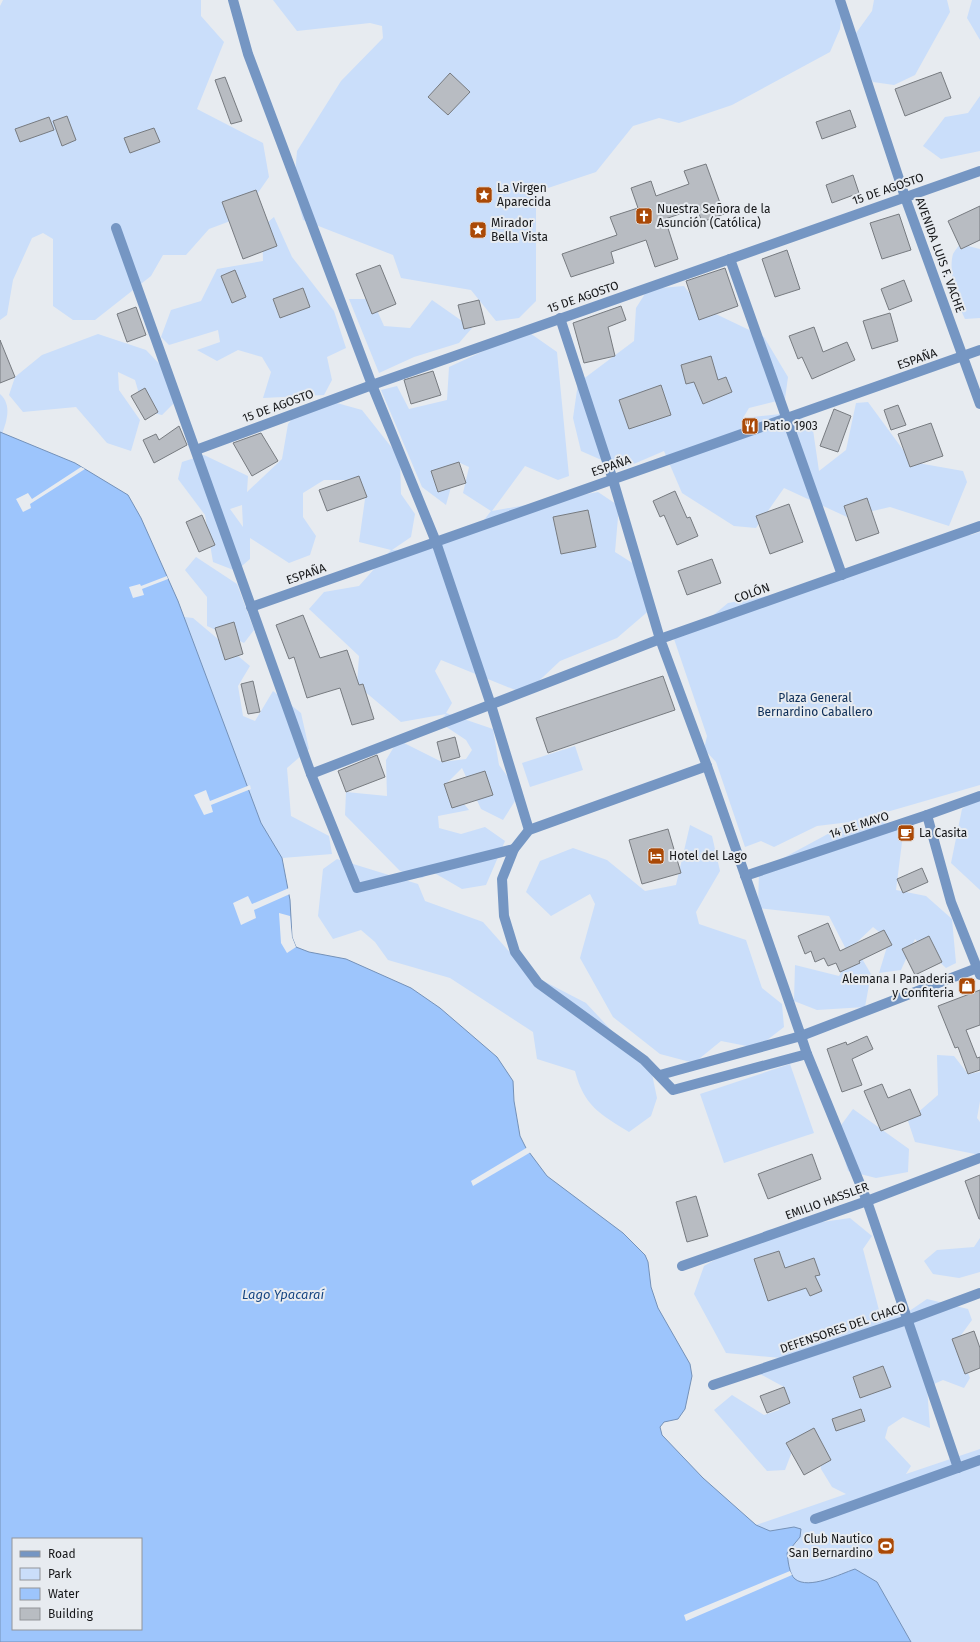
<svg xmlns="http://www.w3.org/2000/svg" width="980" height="1642" viewBox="0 0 980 1642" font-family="'Fira Sans',sans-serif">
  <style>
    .green { fill: #cadefa; fill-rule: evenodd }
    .water { fill: #9dc5fc; stroke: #7491b8; fill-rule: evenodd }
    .pier { fill: #e7ebf0 }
    .building { fill: #b8bcc2; stroke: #777b80 }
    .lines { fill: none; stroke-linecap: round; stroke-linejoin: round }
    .pedestrian { stroke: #7596c3; stroke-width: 10 }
    .minor { stroke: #7596c3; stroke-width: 10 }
    .labels { text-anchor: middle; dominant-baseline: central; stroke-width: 4; stroke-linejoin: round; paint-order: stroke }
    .poi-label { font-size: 12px; fill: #161719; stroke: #e7ebf0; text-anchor: start }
    .street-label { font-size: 12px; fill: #161719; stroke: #e7ebf0 }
    .park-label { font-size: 12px; fill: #0c2d57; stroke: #e7ebf0 }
    .water-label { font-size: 13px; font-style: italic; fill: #164682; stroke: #e7ebf0 }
  </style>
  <rect width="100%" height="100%" fill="#e7ebf0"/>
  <g class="green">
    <polygon points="3,0 201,0 201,16 224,42 197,109 263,143 269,177 241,217 209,229 186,255 163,255 151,276 95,320 73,320 53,306 53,239 43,233 32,238 13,280 7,315 0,320 0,6"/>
    <polygon points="273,0 843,0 840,29 830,52 732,105 679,123 659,118 633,126 596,172 536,192 536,301 519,318 496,321 471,290 401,278 393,255 303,220 294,187 297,151 341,81 383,38 382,26 370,23 297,31"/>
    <polygon points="874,0 947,0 950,12 915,75 894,85 873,82 851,40 872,11"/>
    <polygon points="972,0 980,0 980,40 967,18"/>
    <polygon points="980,96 980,151 941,159 923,146 945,117 968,113"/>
    <polygon points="274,217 292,257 334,311 346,348 327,357 332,380 324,395 263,398 271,372 262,357 238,350 217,361 197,350 220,342 218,330 169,345 161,337 171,310 201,301 217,269 263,261 262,227"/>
    <path d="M960 244 980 249V318L965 319C957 303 948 271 953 254 955 250 958 247 960 244Z"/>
    <polygon points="684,286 699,306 764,337 788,377 785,399 749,408 743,418 790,413 812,423 819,471 846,450 856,403 868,402 912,462 963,471 967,482 949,526 890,507 847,517 784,488 756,528 734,526 682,493 664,451 622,469 581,451 573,418 578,383 634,341 636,308 648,289"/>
    <polygon points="349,299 372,299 384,326 410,328 432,300 472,328 459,343 414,357 379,373"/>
    <path d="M527 331 557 352 569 476 558 480 525 466 492 511 598 492 619 506 615 552 645 571 652 608 617 638 560 661 525 694 441 660 435 671 452 703 446 713 493 729 499 765 520 793 503 820 481 809 462 768 447 783 469 810 438 816 439 828 461 834 485 827 505 841 486 885 462 889 431 871 422 878 400 871 345 815 346 792 387 796 386 760 398 740 442 762 466 759 472 750 466 740 439 722 446 714 401 722 357 685 359 656 309 609 324 592 359 586 391 550 359 542 366 492 347 480H324L303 493V517L316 536 310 555 289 563 250 538V559L236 571 213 562 205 515 178 479 182 462 204 455 248 476 247 492 282 459 288 424 303 406 326 400 362 410 400 458 401 494 415 514 411 537 392 550 427 549 477 529 491 511 463 493 469 467 458 462 446 505 422 487 381 390 397 386 409 409 447 400 449 367ZM242 505 243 527 230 509Z"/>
    <polygon points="98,334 146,350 169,374 174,403 162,415 144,411 135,380 118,372 119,390 140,420 131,451 107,443 76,407 23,412 9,395 15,377 42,355"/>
    <path d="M0 394C12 405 7 420 2 434L0 432Z"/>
    <polygon points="980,532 980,785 873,816 903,834 896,890 926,896 952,919 956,963 946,968 915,939 901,970 879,973 889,940 873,927 854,945 871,974 865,1007 817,1010 794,1001 795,965 839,976 850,957 829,916 758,908 759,871 850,822 817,826 774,847 761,841 745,847 716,762 704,749 707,736 673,636 699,627 728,603 813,588 965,534 971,535"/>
    <polygon points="196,557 237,584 254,630 244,643 207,626 207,597 185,570"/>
    <polygon points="184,617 193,618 250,666 238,686 243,716 255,721 273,691 301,713 309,749 287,768 291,816 329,836 332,854 282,858 261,823 195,650"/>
    <polygon points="575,746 583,770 530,787 522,763"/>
    <polygon points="980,796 980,890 951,863 962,809"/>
    <polygon points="690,825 712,836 720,871 696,912 699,924 746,940 762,988 782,1004 784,1027 757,1048 721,1041 694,1063 660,1054 613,1017 580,958 595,904 590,894 551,916 526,892 540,861 573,848 607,860 645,891 676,885"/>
    <path d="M337 859 418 884 425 901 483 922 528 973 586 1003 652 1074 657 1098 651 1116 629 1132C600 1114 584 1106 575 1071L537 1059 533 1032 450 978 388 960 375 942 361 930 333 939 318 916 323 869Z"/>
    <polygon points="937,1055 954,1056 968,1074 980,1072 980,1101 977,1118 980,1122 980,1155 915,1142 908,1121 938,1095"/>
    <polygon points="790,1064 814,1133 724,1163 700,1094"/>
    <polygon points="853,1109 909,1149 908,1172 876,1178 848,1171 836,1132"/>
    <path d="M850 1218 872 1236 863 1249 879 1310 902 1316 927 1299 968 1309 972 1320 956 1342 970 1378 964 1388 943 1380 927 1387 930 1428 903 1417 888 1427 885 1438 911 1466 906 1474 980 1449V1642H911L877 1582 855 1569C840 1574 809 1590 795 1579 789 1574 788 1560 787 1553L797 1542 794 1527 770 1531 756 1525 846 1494 832 1487 821 1469 818 1435 796 1441 785 1470 767 1471 714 1410 732 1395 764 1415 779 1410 784 1387 760 1374 781 1358 726 1353 694 1294 704 1266 767 1230Z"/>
    <polygon points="980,1238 980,1272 959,1278 933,1274 924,1261 937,1250 974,1247"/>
  </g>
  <path class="water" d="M0 432 75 463 128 495 141 518 178 601 261 823 282 858 290 900 292 937 296 947 309 952 346 959 411 988 440 1008 497 1057 513 1081 514 1101 520 1136 526 1148 547 1176 623 1233 645 1255 648 1262 651 1287 658 1308 690 1364 692 1376 685 1409 678 1419 664 1422 660 1427 662 1435 703 1478 756 1525 770 1531 794 1527 801 1529 800 1537 787 1553C788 1560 789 1574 795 1579 809 1590 840 1574 855 1569L877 1582 911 1642H0ZM13 1539H141V1629H13Z"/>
  <g class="pier">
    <polygon points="81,467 85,469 30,504 31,508 23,512 16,499 28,493 32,499"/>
    <polygon points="167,576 168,579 142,589 144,595 133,598 129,587 140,584 141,586"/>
    <polygon points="250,785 251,789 211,805 213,812 204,815 194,795 206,790 210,801"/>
    <polygon points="289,888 290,894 254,910 256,918 241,925 233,903 248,896 252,904"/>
    <polygon points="279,913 290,916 292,937 296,947 287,953 281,943"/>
    <polygon points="528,1147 531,1152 473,1186 471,1181"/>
    <polygon points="790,1571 792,1575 686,1621 684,1615"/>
  </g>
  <g class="building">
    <polygon points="941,72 951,98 905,116 895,89"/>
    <polygon points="450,73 470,92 448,115 428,97"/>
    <polygon points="225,77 242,121 231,124 215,80"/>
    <polygon points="850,110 856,127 822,139 816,122"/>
    <polygon points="67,116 76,140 62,146 53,121"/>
    <polygon points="49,117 54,130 20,142 15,129"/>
    <polygon points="154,128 160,142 130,153 124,138"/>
    <polygon points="706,164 724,214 702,222 697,208 665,219 678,259 655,267 646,240 611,252 614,263 571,277 562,254 617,235 610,217 638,208 631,188 651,181 656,196 689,184 684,171"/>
    <polygon points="853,175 859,193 832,203 826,185"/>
    <polygon points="256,190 277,246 243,259 222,202"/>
    <polygon points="980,206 980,240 961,249 948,221"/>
    <polygon points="899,214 911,250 882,259 870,223"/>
    <polygon points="787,250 800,289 775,297 762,259"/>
    <polygon points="380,265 396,304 372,314 356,274"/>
    <polygon points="725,268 738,306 699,320 686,281"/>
    <polygon points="235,270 246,297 232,303 221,276"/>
    <polygon points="904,280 912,301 889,310 881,289"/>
    <polygon points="303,288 310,307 280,318 273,299"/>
    <polygon points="479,300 485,324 464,329 458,305"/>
    <polygon points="621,306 626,320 608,327 615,356 584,363 573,323"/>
    <polygon points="136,307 146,335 127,342 117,314"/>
    <polygon points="890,313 898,341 872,349 863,321"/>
    <polygon points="814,327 823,352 847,342 855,360 812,379 802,357 798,359 789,336"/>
    <polygon points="0,340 15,377 0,383"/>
    <polygon points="711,356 718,380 726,377 732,392 703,404 694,382 686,384 681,365"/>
    <polygon points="433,371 441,395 411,404 404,380"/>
    <polygon points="661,385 671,415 629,429 619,400"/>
    <polygon points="145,388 158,412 145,420 131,396"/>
    <polygon points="898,405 906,425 891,430 884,410"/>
    <polygon points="834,409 851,416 838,452 820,446"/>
    <polygon points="931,423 943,456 910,467 898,434"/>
    <polygon points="179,426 187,445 154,463 143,440 156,434 159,440"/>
    <polygon points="261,433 278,461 252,476 233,443"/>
    <polygon points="459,462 466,483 438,492 431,471"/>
    <polygon points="359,476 367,497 327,511 319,490"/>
    <polygon points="675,491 687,518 690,517 698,536 677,545 664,515 660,517 653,501"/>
    <polygon points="867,498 879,533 856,541 844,506"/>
    <polygon points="789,504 803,542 770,554 756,516"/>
    <polygon points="588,510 596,547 561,554 553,517"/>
    <polygon points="202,515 215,545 199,552 186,522"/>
    <polygon points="712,559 721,583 687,595 678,571"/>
    <polygon points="303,615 320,658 347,650 359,685 363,684 374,719 352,725 340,688 307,698 294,657 289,659 276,625"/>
    <polygon points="234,622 243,654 225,660 215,628"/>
    <polygon points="663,676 675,710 548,753 536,718"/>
    <polygon points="253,681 260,712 248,714 241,684"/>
    <polygon points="455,737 460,757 442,762 437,742"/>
    <polygon points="377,755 385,777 346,792 338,771"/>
    <polygon points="485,771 493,795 452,808 444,784"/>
    <polygon points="668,829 681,873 642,884 629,840"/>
    <polygon points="922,868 928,882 903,893 897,879"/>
    <polygon points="828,923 840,951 884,930 892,945 859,961 860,963 840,972 836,963 828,966 824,958 815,962 811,951 805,954 798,936"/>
    <polygon points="929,936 942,962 915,975 902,949"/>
    <polygon points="980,990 980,1025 966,1030 977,1058 980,1057 980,1070 968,1074 958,1047 955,1048 938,1006"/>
    <polygon points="867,1036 873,1049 852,1059 862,1085 842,1092 827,1049 846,1042 847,1045"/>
    <polygon points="882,1084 888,1098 910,1089 921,1115 881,1131 864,1091"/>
    <polygon points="812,1154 821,1179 768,1199 758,1174"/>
    <polygon points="980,1175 980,1219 979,1219 965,1181"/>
    <polygon points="696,1196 708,1236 687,1242 676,1202"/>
    <polygon points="779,1251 785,1268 814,1258 820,1275 815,1276 822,1291 810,1296 806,1288 768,1301 754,1259"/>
    <polygon points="974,1331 980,1348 980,1368 965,1374 952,1339"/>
    <polygon points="883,1366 891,1387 860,1398 853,1377"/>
    <polygon points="784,1387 790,1403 767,1413 760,1396"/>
    <polygon points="861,1409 865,1421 836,1431 832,1419"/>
    <polygon points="814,1428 831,1460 804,1475 786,1443"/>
  </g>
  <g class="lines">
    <polyline class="pedestrian" points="927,815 951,902 980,975"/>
    <g class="minor">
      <polyline points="233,0 248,54 372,385 436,542 491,705 529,830"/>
      <polyline points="840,0 905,197 980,404"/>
      <polyline points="116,228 311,774 357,888 514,849"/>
      <polyline points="730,259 842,575"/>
      <polyline points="196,450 372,385 980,171"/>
      <polyline points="980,526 660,639 707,766 801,1036 980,967"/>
      <polyline points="251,607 980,350"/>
      <polyline points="707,766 529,830 514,849 502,879 504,916 515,952 538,983 644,1060 673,1090 807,1054"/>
      <polyline points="311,774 660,639 613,480 560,318"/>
      <polyline points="745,876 927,815 980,796"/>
      <polyline points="660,1075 801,1036 807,1054 867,1201 958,1468"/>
      <polyline points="682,1266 867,1201 980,1158"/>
      <polyline points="713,1385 907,1320 980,1293"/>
      <polyline points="815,1519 980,1460"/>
    </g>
  </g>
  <defs>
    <symbol id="sight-square" viewBox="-11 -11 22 22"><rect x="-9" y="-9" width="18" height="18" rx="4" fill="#aa4906" stroke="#e7ebf0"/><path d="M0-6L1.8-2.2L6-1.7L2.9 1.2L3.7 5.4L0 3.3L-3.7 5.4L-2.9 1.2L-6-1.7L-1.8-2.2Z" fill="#fff"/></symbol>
    <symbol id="church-square" viewBox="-11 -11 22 22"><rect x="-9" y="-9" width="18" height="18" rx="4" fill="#aa4906" stroke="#e7ebf0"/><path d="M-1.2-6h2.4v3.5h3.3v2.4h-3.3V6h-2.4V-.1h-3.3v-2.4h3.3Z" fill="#fff"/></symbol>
    <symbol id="restaurant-square" viewBox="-11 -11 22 22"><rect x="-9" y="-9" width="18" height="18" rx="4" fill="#aa4906" stroke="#e7ebf0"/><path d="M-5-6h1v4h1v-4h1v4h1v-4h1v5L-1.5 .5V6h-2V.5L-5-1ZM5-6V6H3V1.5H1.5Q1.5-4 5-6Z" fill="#fff"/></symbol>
    <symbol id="cafe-square" viewBox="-11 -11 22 22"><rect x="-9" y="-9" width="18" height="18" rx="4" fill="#aa4906" stroke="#e7ebf0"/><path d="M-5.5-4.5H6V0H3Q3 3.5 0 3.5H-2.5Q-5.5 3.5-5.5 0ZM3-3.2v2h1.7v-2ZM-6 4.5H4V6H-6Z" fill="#fff"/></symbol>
    <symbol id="hotel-square" viewBox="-11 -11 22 22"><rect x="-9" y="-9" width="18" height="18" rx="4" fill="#aa4906" stroke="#e7ebf0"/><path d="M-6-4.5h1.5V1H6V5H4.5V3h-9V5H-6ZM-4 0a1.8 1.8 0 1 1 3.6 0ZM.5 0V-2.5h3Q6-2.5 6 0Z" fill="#fff"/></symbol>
    <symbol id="shop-square" viewBox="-11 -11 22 22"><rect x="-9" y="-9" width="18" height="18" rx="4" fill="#aa4906" stroke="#e7ebf0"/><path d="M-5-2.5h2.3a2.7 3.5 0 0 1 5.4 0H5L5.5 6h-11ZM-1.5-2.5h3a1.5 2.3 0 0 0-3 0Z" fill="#fff"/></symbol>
    <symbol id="stadium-square" viewBox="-11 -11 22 22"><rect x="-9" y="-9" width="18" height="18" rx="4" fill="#aa4906" stroke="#e7ebf0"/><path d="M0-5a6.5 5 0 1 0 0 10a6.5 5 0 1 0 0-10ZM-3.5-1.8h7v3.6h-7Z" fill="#fff"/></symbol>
  </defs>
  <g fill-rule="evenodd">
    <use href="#sight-square" x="474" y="185" width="20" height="20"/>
    <use href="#church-square" x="634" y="206" width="20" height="20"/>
    <use href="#sight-square" x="468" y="220" width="20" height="20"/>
    <use href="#restaurant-square" x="740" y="416" width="20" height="20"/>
    <use href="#cafe-square" x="896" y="823" width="20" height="20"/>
    <use href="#hotel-square" x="646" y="846" width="20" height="20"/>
    <use href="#shop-square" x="957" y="976" width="20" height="20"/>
    <use href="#stadium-square" x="876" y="1536" width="20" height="20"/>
  </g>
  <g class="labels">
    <g class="poi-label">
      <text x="497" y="188">La Virgen<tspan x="497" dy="14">Aparecida</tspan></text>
      <text x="657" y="209">Nuestra Señora de la<tspan x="657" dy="14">Asunción (Católica)</tspan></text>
      <text x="491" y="223">Mirador<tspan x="491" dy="14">Bella Vista</tspan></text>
      <text x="763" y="426">Patio 1903</text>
      <text x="919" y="833">La Casita</text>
      <text x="669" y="856">Hotel del Lago</text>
      <text x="954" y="979" text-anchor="end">Alemana I Panaderia<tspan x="954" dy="14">y Confiteria</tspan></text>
      <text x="873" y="1539" text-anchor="end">Club Nautico<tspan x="873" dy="14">San Bernardino</tspan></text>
    </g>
    <g class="street-label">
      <text transform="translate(888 189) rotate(-19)">15 DE AGOSTO</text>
      <text transform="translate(940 255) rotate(70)">AVENIDA LUIS F. VACHE</text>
      <text transform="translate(583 297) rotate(-19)">15 DE AGOSTO</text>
      <text transform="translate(917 359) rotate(-19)">ESPAÑA</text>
      <text transform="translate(278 406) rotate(-20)">15 DE AGOSTO</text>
      <text transform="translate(611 466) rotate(-19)">ESPAÑA</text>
      <text transform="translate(306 574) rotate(-19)">ESPAÑA</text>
      <text transform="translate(752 593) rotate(-20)">COLÓN</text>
      <text transform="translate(859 825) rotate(-18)">14 DE MAYO</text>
      <text transform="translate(827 1201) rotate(-20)">EMILIO HASSLER</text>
      <text transform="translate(843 1328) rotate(-19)">DEFENSORES DEL CHACO</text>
    </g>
    <g class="park-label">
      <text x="815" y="698">Plaza General<tspan x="815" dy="14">Bernardino Caballero</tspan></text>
    </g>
    <g class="water-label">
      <text x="283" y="1294">Lago Ypacaraí</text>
    </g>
  </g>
  <rect x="12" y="1538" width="130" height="92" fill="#e7ebf0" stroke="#93969a"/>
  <rect x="20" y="1551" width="20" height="6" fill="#7596c3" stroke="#93969a"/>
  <text x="48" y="1558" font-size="12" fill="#161719">Road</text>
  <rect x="20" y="1568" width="20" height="12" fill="#cadefa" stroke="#93969a"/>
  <text x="48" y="1578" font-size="12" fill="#161719">Park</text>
  <rect x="20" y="1588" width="20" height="12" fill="#9dc5fc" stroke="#93969a"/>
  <text x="48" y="1598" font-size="12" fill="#161719">Water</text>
  <rect x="20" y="1608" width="20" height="12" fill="#b8bcc2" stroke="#93969a"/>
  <text x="48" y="1618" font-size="12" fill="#161719">Building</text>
</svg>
